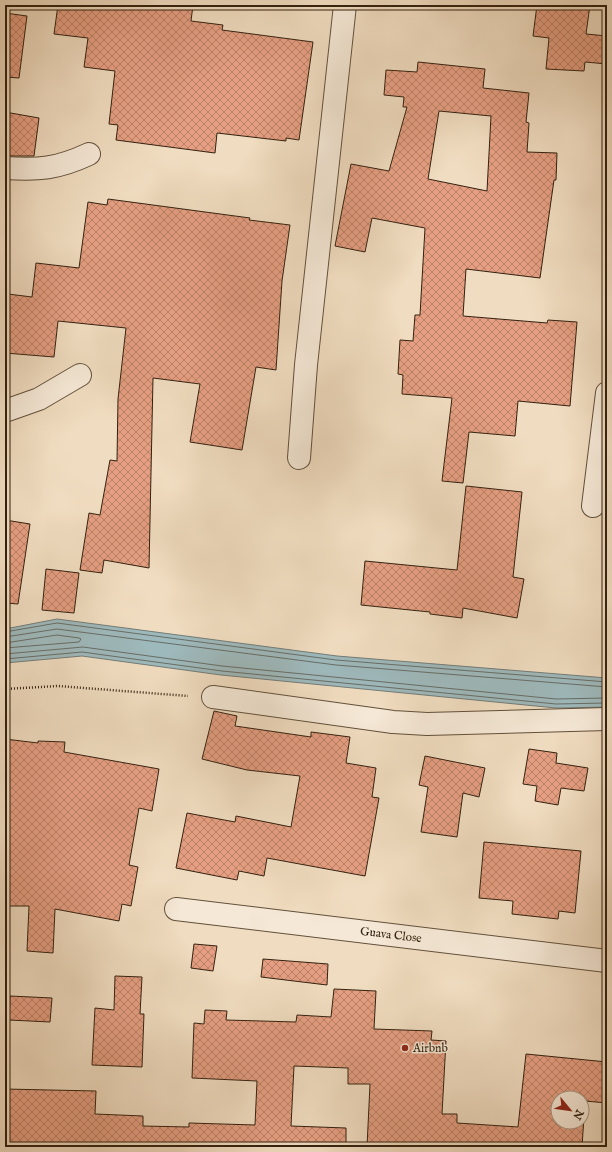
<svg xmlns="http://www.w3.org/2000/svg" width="612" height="1152" viewBox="0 0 612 1152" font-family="'IM FELL English',serif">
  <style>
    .water { fill: #9eb9bc; stroke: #737c77 }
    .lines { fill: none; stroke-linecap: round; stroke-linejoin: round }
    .shore { stroke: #686d66; stroke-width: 1 }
    .building { fill: url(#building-cross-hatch); stroke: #33210f; fill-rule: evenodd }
    .minor-casing { stroke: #62503b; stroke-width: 24 }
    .path { stroke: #33210f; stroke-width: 2.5; stroke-dasharray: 1 2; stroke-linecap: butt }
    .minor { stroke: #f5e8d6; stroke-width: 22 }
    .poi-dot { fill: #8f2418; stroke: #f5e8d6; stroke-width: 1.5 }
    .labels { text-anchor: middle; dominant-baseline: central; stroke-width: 3; stroke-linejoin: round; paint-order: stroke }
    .street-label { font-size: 12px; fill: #33210f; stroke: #f5e8d6 }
    .poi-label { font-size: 12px; fill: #33210f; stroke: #f5e8d6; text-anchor: start }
  </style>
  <defs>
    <pattern id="building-cross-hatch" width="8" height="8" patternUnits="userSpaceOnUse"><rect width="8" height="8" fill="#e69f82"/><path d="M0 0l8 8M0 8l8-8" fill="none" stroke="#bb8169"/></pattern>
  </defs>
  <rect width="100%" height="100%" fill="#f0dcc0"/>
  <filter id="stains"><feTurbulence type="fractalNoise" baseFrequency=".005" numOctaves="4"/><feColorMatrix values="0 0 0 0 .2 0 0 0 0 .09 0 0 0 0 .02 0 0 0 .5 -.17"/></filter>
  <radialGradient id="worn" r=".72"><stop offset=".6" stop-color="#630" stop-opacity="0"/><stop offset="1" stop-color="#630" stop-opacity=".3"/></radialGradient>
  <polygon class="water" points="57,619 337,656 607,678 607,707 556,708 221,675 82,656 5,663 5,629"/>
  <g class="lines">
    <g class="shore">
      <polyline points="5,632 57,623 336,660 607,682"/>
      <polyline points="5,637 57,629 336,665 607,687"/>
      <polyline points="5,643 57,635 79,638 81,639 79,642 5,648"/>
      <polyline points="5,654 83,647 222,666 556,699 607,698"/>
      <polyline points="5,659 82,652 222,671 556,704 607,703"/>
    </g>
  </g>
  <g class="building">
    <polygon points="58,5 193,5 191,21 223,25 222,30 313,42 299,140 286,138 286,141 217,133 215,153 116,140 118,125 109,124 115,71 84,67 88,38 54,34"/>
    <polygon points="537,5 590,5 586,34 607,36 607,64 585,62 584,71 546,69 549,38 533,36"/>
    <polygon points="5,13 27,16 19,78 5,77"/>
    <path d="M418 62 485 69 483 88 529 93 526 122 529 123 527 152 557 153 556 180H554L540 278 466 269 463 316 547 323 548 320 577 322 570 406 518 401 515 436 469 432 463 483 442 481 452 398 402 394 403 375 398 374 400 340 413 341 415 315H420L425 228 372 218 365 252 335 246 351 164 389 171 407 107H403L404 97 384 95 386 70 417 72ZM439 111 491 116 487 191 428 179Z"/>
    <polygon points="5,112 39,118 34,156 5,156"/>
    <polygon points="108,199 250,218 249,220 290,225 282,281 276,370 256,367 242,450 190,442 200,384 153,378 149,568 104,560 102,573 80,570 89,513 100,515 110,460 117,461 118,399 126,328 58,321 54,357 5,353 5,316 8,294 32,297 36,263 79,268 88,202 107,205"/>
    <polygon points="466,486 522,492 513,577 524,579 517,618 463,608 462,618 430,614 430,612 361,605 365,561 457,570"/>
    <polygon points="5,520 30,524 18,604 5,603"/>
    <polygon points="46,569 79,573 74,613 42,610"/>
    <polygon points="214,711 237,716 235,726 311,737 311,732 350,737 346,763 376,768 372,797 379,798 365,876 267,858 264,876 239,871 237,880 176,868 187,813 235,822 236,816 291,827 300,776 247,770 202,759"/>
    <polygon points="5,739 38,743 38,741 65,742 64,752 159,769 152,811 139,808 129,865 138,867 131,906 122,904 119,921 55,909 53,953 27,951 29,906 5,906"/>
    <polygon points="529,749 557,753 556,763 588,768 584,791 561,788 558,805 535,801 537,786 523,784"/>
    <polygon points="425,756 485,768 479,797 463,793 457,837 421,832 428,787 419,785"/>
    <polygon points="484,842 581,851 575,913 559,911 558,919 512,914 513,901 479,898"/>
    <polygon points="194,944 217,946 213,971 191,968"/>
    <polygon points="263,959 328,964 327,985 261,977"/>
    <polygon points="115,976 142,977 140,1014 144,1014 142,1067 92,1065 95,1008 114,1010"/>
    <path d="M334 989 376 991 374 1029 432 1031 431 1040 446 1041 442 1114H457V1123L518 1127 526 1054 607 1062V1103L585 1101 582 1147H367L370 1084H348V1068L294 1066 291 1126 346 1128V1147H5V1089L96 1091 95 1114 143 1116V1126L189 1127V1123L255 1125 257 1081 192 1078 194 1023 204 1024 205 1010 227 1011 226 1020 296 1022 297 1015 331 1017ZM558 1098H582V1122H558Z"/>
    <polygon points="10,996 52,998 50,1022 9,1020"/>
  </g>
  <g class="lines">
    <defs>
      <g id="minor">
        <path d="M5 168C39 170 57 169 89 154"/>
        <polyline points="5,411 39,399 80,375"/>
        <polyline points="299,458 306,365 345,5"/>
        <polyline points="593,506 607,393"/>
        <polyline points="213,697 393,722 427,724 607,719"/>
        <polyline points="176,909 607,961"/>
      </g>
    </defs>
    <use href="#minor" class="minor-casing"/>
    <polyline class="path" points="5,689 58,686 188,696"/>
    <use href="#minor" class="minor"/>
  </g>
  <circle class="poi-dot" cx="405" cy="1048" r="4"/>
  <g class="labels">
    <g class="street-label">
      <text transform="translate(391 935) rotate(7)">Guava Close</text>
    </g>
    <g class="poi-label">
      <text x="413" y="1048">Airbnb</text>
    </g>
  </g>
  <rect width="612" height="1152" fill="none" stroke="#f0dcc0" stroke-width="20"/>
  <rect x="6" y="6" width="600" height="1140" fill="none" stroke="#33210f" stroke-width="2"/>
  <rect x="10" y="10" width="592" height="1132" fill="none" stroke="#33210f"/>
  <g transform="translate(570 1110) rotate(119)"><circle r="19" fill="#f5e8d6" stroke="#a79886"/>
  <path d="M0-3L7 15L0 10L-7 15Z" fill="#8f2418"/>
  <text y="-6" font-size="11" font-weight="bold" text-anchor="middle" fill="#33210f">N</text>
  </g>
  <rect width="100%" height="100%" filter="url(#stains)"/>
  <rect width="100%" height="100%" fill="url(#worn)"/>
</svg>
